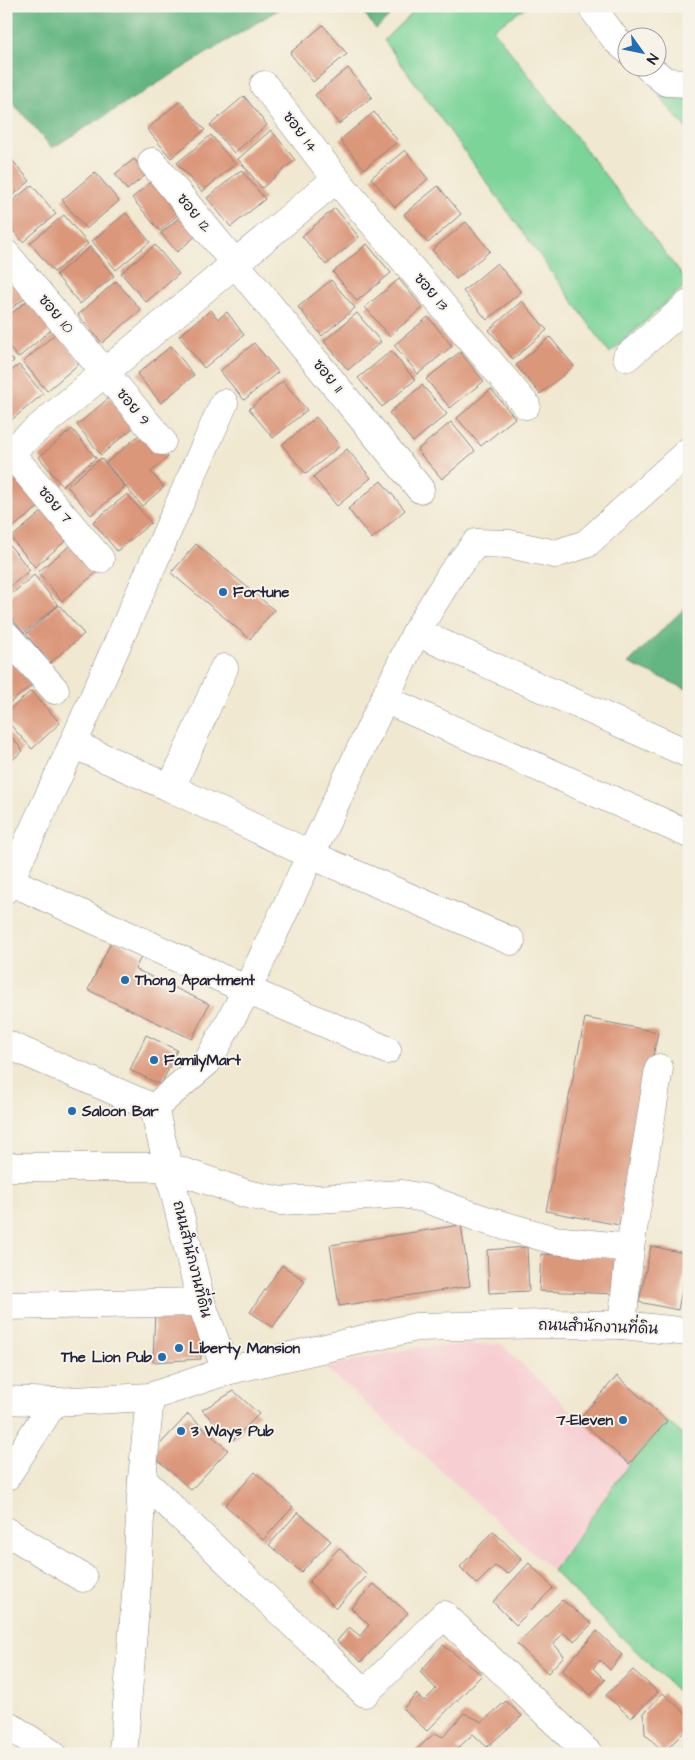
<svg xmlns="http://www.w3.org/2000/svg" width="695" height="1760" viewBox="0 0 695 1760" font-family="'Architects Daughter','Playpen Sans Thai',sans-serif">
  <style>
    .built { fill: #f7cfd3 }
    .green { fill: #7bd499; stroke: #4e7b6a }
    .forest { fill: #64b681; stroke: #436c5e }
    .building { fill: #db977a }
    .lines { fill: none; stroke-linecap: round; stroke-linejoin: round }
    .minor-casing { stroke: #898586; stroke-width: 29 }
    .minor { stroke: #fff; stroke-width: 28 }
    .poi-dot { fill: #1f6fb2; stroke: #f7f3e8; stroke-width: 2 }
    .labels { text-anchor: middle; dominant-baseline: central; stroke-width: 4; stroke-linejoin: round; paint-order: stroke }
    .street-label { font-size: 15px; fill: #22223b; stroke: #f7f3e8 }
    .poi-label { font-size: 15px; font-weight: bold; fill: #22223b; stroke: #f7f3e8; text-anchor: start }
  </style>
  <rect width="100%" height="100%" fill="#f7f3e8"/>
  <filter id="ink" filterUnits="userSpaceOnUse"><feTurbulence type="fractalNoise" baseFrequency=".02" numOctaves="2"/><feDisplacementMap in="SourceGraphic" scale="10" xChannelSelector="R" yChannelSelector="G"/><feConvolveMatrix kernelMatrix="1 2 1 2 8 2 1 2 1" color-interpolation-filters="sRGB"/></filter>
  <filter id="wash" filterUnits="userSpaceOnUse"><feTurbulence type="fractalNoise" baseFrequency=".0096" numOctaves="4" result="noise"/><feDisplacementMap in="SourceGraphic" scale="20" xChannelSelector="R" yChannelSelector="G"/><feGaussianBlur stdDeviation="1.12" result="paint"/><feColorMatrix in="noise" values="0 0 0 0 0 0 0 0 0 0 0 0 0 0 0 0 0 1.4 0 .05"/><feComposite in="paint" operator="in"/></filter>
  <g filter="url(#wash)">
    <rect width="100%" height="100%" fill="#f0e8d0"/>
    <polygon class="built" points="501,1344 579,1419 629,1464 553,1571 325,1367 417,1347"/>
    <g class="green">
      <polygon points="419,6 528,6 493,29 688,283 610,353 384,40"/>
      <polygon points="659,96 689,99 689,132"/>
      <polygon points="667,1421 689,1440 689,1702 553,1571 629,1464"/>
    </g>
    <g class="forest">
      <polygon points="6,6 284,6 52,148 6,95"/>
      <polygon points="359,6 401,6 376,29"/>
      <polygon points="689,604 689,690 628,663"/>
    </g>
    <g id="blocks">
      <g class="building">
        <polygon points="323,25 347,54 313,82 290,53"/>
        <polygon points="348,68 372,97 339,124 315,95"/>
        <polygon points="244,96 267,125 234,153 210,125"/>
        <polygon points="180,101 205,130 171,158 147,129"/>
        <polygon points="374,112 398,141 364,169 340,140"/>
        <polygon points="271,130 295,160 262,188 238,159"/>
        <polygon points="211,135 235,164 202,192 177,163"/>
        <polygon points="405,150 428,179 395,207 371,178"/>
        <polygon points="6,153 30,181 6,201"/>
        <polygon points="134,159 147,174 127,190 115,174"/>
        <polygon points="241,170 265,199 231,227 207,198"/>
        <polygon points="95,172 119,201 86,229 62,200"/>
        <polygon points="153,180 181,212 160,231 132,198"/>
        <polygon points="32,185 56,214 23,242 6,222 6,206"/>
        <polygon points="438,186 461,214 428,243 404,214"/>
        <polygon points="335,208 359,237 326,265 302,236"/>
        <polygon points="126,213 150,242 116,270 92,241"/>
        <polygon points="64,215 88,244 54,272 30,243"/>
        <polygon points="182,215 198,234 177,252 161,233"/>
        <polygon points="466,222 490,251 456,279 432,250"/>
        <polygon points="367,244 391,273 357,301 333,272"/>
        <polygon points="155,245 179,274 146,302 121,273"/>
        <polygon points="90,247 114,276 80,304 56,275"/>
        <polygon points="497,263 521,292 487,320 463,291"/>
        <polygon points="6,274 26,297 6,313"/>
        <polygon points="399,279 423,308 389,336 365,307"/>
        <polygon points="331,280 355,308 322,336 298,307"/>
        <polygon points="116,281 141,310 102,343 78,315"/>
        <polygon points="28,300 52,329 18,358 6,343 6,318"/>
        <polygon points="522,301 547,330 513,359 489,330"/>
        <polygon points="211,310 218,319 227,312 244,335 204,368 179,336"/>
        <polygon points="357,313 381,342 348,370 324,341"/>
        <polygon points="428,317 452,346 418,374 394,345"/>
        <polygon points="56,333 81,362 47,391 23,362"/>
        <polygon points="550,337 574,366 540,394 516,365"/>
        <polygon points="254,343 278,372 244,400 220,371"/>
        <polygon points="171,346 194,375 161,403 137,374"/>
        <polygon points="6,351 14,361 6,367"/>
        <polygon points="391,351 415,380 382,407 358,378"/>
        <polygon points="460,352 484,381 450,408 426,379"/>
        <polygon points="19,365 43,394 9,422 6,419 6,375"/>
        <polygon points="283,381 307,410 273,438 249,409"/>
        <polygon points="422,385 447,414 413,442 389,413"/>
        <polygon points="491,389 515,418 481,446 457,418"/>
        <polygon points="110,397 134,427 101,455 77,425"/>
        <polygon points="316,417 340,446 306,474 282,445"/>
        <polygon points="451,422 475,451 442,479 417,450"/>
        <polygon points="72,429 96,458 62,486 39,457"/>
        <polygon points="145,430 168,457 151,472 164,487 142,506 106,463"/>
        <polygon points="347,449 371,478 337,506 313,477"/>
        <polygon points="101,458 125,487 91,515 67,486"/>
        <polygon points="16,477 40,506 6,533 6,485"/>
        <polygon points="381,481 405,510 372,539 348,509"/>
        <polygon points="127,494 151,523 117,551 93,522"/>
        <polygon points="44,510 68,539 35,567 11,538"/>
        <polygon points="6,541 30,570 6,590"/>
        <polygon points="72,544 96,573 62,601 38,572"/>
        <polygon points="196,544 274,610 250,639 171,573"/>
        <polygon points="34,575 58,605 24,633 6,611 6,599"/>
        <polygon points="59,605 84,634 50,663 26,634"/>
        <polygon points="7,656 32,685 6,706 6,657"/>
        <polygon points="31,691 60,723 32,749 6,720 6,713"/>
        <polygon points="6,730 23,751 6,765"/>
        <polygon points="112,940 142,955 135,969 209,1004 192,1039 88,990"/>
        <polygon points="585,1018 658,1032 619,1225 546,1211"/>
        <polygon points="146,1035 177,1050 161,1085 130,1070"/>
        <polygon points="461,1225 470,1286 339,1306 330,1245"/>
        <polygon points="651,1246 689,1254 678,1310 639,1302"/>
        <polygon points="527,1247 529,1291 489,1293 487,1250"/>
        <polygon points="541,1254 619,1258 617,1294 539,1291"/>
        <polygon points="282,1265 305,1281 273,1327 250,1312"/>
        <polygon points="200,1307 201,1359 153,1362 155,1309"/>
        <polygon points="617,1376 667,1421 629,1464 579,1419"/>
        <polygon points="234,1391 259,1414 233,1440 202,1410"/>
        <polygon points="188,1414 228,1450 191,1490 151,1454"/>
        <polygon points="255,1472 293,1507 263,1540 225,1505"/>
        <polygon points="298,1512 331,1541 301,1572 269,1545"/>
        <polygon points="493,1531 522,1559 508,1574 495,1566 477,1584 460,1567"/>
        <polygon points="339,1548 368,1575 336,1608 309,1582"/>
        <polygon points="529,1563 553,1588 516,1625 493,1602"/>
        <polygon points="374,1584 408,1613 361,1662 337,1641 349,1627 360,1636 369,1625 351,1608"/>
        <polygon points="562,1600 592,1624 574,1641 563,1633 554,1644 564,1656 548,1673 517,1644"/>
        <polygon points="597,1631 622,1655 610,1670 600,1660 593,1668 605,1680 591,1695 562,1670"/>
        <polygon points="443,1645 482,1675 427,1731 403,1709 416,1694 424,1701 436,1689 420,1672"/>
        <polygon points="633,1670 658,1692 631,1718 606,1695"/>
        <polygon points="663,1693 689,1717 689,1727 664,1752 645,1734 644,1713"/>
        <polygon points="506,1701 522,1716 487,1747 473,1734 457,1749 461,1754 411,1754 435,1733 443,1737 464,1713 482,1722"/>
        <polygon points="689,1742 689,1754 682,1754 682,1748"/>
      </g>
    </g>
  </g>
  <g filter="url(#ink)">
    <use href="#blocks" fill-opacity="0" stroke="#898586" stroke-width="1"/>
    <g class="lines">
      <defs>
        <g id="minor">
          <polyline points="591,6 616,40 628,50"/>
          <polyline points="649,68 666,82 689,83"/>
          <polyline points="264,85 336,179 526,405"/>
          <polyline points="152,162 420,489"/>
          <polyline points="6,254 162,441"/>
          <polyline points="627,357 689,304"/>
          <polyline points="6,448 100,559"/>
          <polyline points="6,455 336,179"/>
          <polyline points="416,632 689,754"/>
          <polyline points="6,635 55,690"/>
          <polyline points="384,699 689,834"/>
          <polyline points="73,744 171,788 311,855 511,941"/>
          <polyline points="171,788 224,668"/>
          <polyline points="10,881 247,990 387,1050"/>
          <polyline points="6,889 73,744 224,403"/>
          <polyline points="6,1044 154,1108 201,1302 226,1371 416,1327 546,1324 622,1325 689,1332"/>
          <polyline points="154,1108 208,1061 247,990 416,632 452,573 476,543 509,544 555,554 586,544 689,451"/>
          <polyline points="6,1167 169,1167 247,1194 281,1201 402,1194 424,1198 485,1220 554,1240 630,1248"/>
          <polyline points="6,1306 201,1302"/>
          <polyline points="622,1325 630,1248 659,1068"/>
          <polyline points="6,1400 54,1402 150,1397 226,1371"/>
          <polyline points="6,1477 54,1402"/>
          <polyline points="142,1479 365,1693 444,1615 589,1754"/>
          <polyline points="6,1531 83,1578"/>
          <polyline points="6,1724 52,1754"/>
          <polyline points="123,1754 136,1595 142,1479 150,1397"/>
        </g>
      </defs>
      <use href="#minor" class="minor-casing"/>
      <use href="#minor" class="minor"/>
    </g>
  </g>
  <g class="poi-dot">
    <circle cx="223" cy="592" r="5"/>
    <circle cx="125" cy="980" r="5"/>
    <circle cx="154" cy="1060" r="5"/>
    <circle cx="72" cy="1111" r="5"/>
    <circle cx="179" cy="1348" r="5"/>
    <circle cx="162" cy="1357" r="5"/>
    <circle cx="623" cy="1420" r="5"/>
    <circle cx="181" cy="1431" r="5"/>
  </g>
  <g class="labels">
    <g class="street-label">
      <text transform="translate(300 132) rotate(53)">ซอย 14</text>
      <text transform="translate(194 213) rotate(51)">ซอย 12</text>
      <text transform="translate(431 292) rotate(50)">ซอย 13</text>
      <text transform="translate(56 314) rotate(50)">ซอย 10</text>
      <text transform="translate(328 376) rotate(51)">ซอย 11</text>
      <text transform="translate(133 407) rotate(50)">ซอย 9</text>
      <text transform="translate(55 505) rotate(50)">ซอย 7</text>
      <text transform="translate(192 1259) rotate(76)">ถนนสำนักงานที่ดิน</text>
      <text transform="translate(598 1327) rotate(2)">ถนนสำนักงานที่ดิน</text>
    </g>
    <g class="poi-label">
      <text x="233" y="592">Fortune</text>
      <text x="135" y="980">Thong Apartment</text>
      <text x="164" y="1060">FamilyMart</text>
      <text x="82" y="1111">Saloon Bar</text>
      <text x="189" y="1348">Liberty Mansion</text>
      <text x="152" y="1357" text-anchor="end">The Lion Pub</text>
      <text x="613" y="1420" text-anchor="end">7-Eleven</text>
      <text x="191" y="1431">3 Ways Pub</text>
    </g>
  </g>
  <rect width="695" height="1760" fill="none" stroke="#f7f3e8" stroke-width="25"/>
  <g transform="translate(642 52) rotate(123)"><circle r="24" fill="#f7f3e8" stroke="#a29fa3"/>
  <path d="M0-4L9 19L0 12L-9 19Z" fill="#1f6fb2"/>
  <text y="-8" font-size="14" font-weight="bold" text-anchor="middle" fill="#22223b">N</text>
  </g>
</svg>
